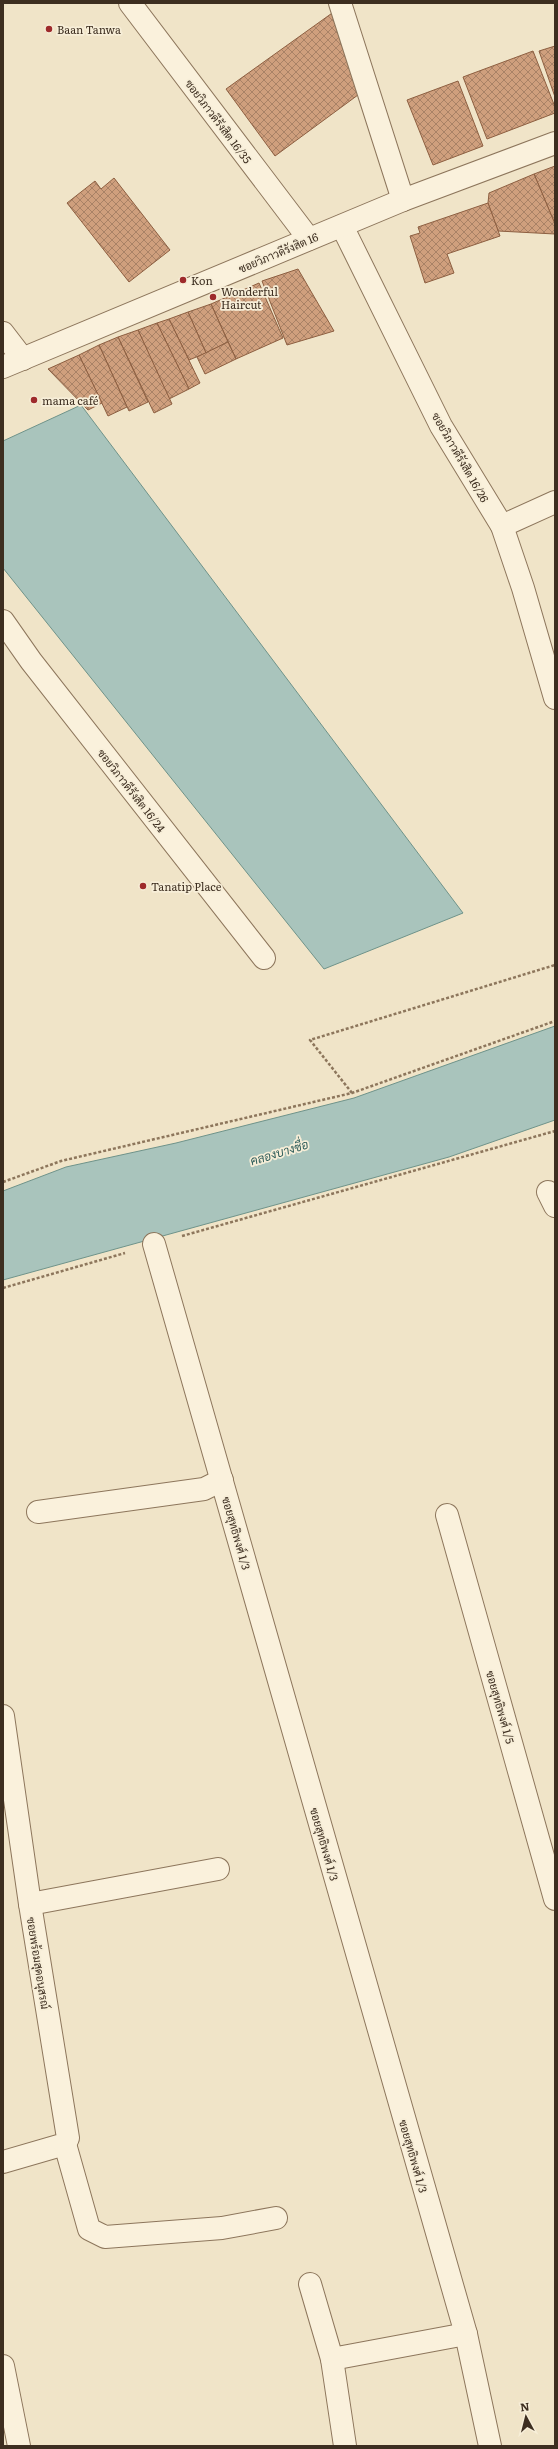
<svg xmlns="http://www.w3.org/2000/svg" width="558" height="2449" viewBox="0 0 558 2449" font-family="Literata,Sarabun,serif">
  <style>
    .water { fill: #a9c4bc; stroke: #6f938a }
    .building { fill: url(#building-cross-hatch); stroke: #8d5f41 }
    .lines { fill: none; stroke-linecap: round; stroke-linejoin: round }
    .minor-casing { stroke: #8d765c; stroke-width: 24 }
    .path { stroke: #8d765c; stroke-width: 2.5; stroke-dasharray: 3 2; stroke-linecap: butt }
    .minor { stroke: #faf1dc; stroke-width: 22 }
    .poi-dot { fill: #9e2a2b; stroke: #f7eed8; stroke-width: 1.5 }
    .labels { text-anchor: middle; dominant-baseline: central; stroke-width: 3.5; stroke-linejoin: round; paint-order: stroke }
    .poi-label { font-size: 11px; fill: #3d2e20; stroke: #f7eed8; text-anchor: start }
    .street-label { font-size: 11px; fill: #3d2e20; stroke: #f7eed8 }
    .water-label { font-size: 12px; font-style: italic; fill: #2f5d5a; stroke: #f7eed8 }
  </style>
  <defs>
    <pattern id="building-cross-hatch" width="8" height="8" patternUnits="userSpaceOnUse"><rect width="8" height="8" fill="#cf9f7d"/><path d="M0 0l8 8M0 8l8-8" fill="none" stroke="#a98266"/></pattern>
  </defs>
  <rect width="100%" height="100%" fill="#f0e4c8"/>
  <g class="water">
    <polygon points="81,405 463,913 324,969 3,568 3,441"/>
    <polygon points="555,1026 555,1120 449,1157 3,1280 3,1191 66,1167 176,1143 354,1098"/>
  </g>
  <g class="building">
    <polygon points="335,11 362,92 275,156 226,89"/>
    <polygon points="555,46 555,97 539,51"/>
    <polygon points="533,51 555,107 555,113 487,139 463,77"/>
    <polygon points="458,81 483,146 433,165 407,100"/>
    <polygon points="555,166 555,224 534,174"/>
    <polygon points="534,174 555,224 555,234 498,231 488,203 489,193"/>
    <polygon points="114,178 170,250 129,282 67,203 95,181 101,189"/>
    <polygon points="488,203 500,236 447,254 454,273 425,283 410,236 420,233 418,227"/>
    <polygon points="298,269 334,331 287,345 262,281"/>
    <polygon points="259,283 283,338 236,359 211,304"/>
    <polygon points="211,304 228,342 206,353 188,312"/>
    <polygon points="188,312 206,353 189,360 169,319"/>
    <polygon points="169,319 200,383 189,389 157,323"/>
    <polygon points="157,323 189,389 169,399 138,330"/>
    <polygon points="138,330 172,404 154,413 118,337"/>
    <polygon points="118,337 148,402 129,411 99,345"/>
    <polygon points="228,342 236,359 205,374 197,357"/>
    <polygon points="99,345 127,407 108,416 79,355"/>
    <polygon points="79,355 102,403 88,410 48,369"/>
  </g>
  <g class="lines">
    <defs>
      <g id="minor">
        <polyline points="130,3 309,239"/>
        <polyline points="340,3 403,200"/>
        <polyline points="342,226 441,426 502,526 523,588 555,698"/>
        <polyline points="3,333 23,359"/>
        <polyline points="3,367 403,200 555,143"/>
        <polyline points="502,526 555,502"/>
        <polyline points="3,621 31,661 264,958"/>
        <polyline points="548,1192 555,1206"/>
        <polyline points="154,1244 466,2334 490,2446"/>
        <polyline points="38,1512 204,1489 222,1480"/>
        <polyline points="447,1515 555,1899"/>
        <polyline points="3,1716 30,1904 68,2138 65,2144 3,2162"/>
        <polyline points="30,1904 218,1869"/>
        <polyline points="65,2144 89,2229 105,2237 222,2228 276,2218"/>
        <polyline points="310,2284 332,2359 345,2446"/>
        <polyline points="332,2359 466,2334"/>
        <polyline points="3,2366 19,2446"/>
      </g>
    </defs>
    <use href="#minor" class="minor-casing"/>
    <g class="path">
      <polyline points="352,1093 310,1040 555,965"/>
      <polyline points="3,1182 61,1161 352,1093 555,1021"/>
      <polyline points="182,1236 555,1131"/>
      <polyline points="3,1288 125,1253"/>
    </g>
    <use href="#minor" class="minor"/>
  </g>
  <g class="poi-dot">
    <circle cx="49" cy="29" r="4"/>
    <circle cx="183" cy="280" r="4"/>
    <circle cx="213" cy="297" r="4"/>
    <circle cx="34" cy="400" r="4"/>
    <circle cx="143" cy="886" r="4"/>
  </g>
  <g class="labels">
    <g class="poi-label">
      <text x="57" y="29">Baan Tanwa</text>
      <text x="191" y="280">Kon</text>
      <text x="221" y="291">Wonderful<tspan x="221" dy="13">Haircut</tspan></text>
      <text x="42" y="400">mama café</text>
      <text x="151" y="886">Tanatip Place</text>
    </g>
    <g class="street-label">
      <text transform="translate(219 121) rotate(53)">ซอยวิภาวดีรังสิต 16/35</text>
      <text transform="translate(278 252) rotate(-23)">ซอยวิภาวดีรังสิต 16</text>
      <text transform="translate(461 457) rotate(60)">ซอยวิภาวดีรังสิต 16/26</text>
      <text transform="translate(132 790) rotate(52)">ซอยวิภาวดีรังสิต 16/24</text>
      <text transform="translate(237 1533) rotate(74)">ซอยสุทธิพงศ์ 1/3</text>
      <text transform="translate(501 1707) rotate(74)">ซอยสุทธิพงศ์ 1/5</text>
      <text transform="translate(325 1844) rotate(74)">ซอยสุทธิพงศ์ 1/3</text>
      <text transform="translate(39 1963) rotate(81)">ซอยพร้อมสุดอนุสรณ์</text>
      <text transform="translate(414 2156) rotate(74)">ซอยสุทธิพงศ์ 1/3</text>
    </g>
    <g class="water-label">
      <text transform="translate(279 1152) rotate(-17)">คลองบางซื่อ</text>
    </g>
  </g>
  <rect width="558" height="2449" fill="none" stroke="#3d2e20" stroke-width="8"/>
  <g transform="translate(526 2417) rotate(353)" stroke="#f7eed8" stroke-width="3" paint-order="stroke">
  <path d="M0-3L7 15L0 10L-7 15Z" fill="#3d2e20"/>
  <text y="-6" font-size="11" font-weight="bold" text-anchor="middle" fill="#3d2e20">N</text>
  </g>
</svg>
